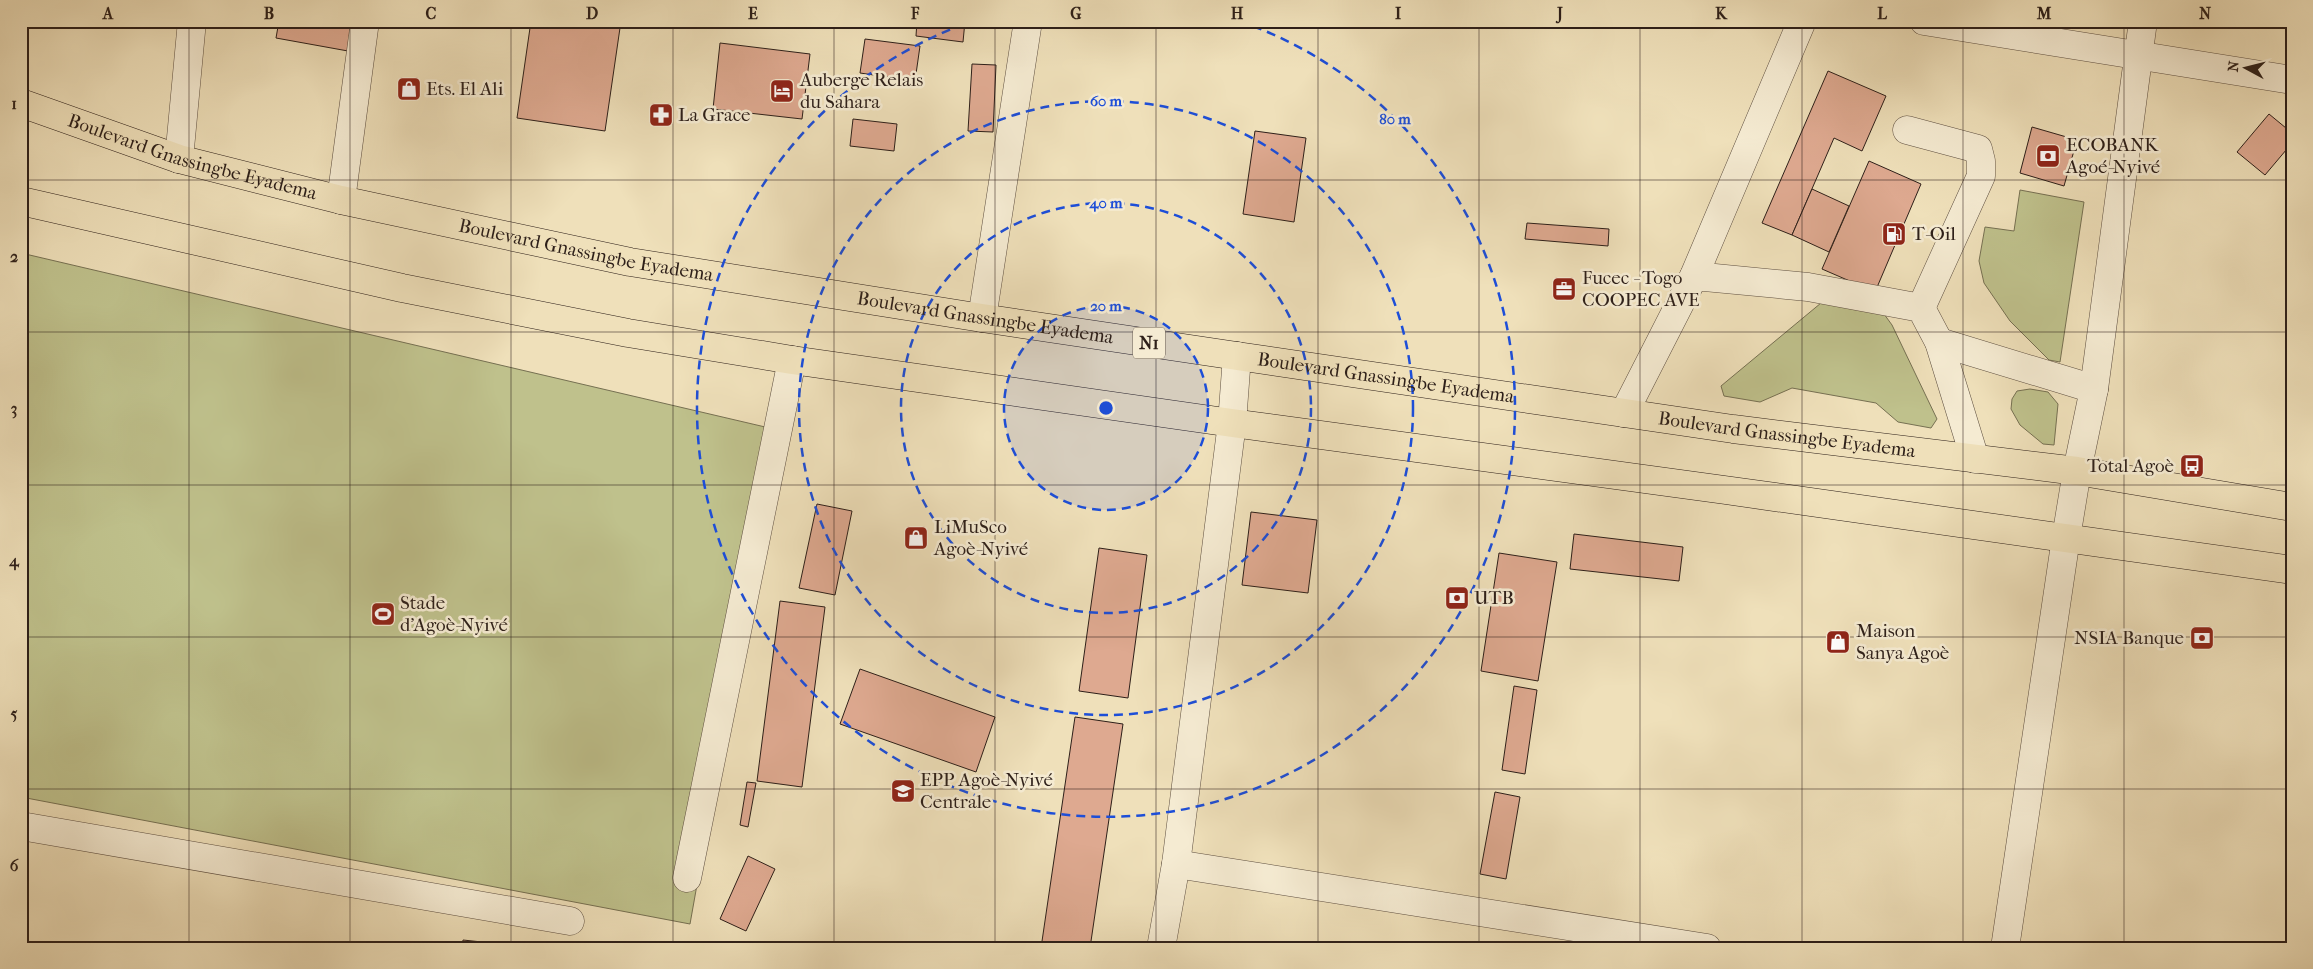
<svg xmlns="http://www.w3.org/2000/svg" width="2313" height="969" viewBox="0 0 2313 969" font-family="'IM FELL French Canon',serif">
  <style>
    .green { fill: #bfc18c; stroke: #767052 }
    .building { fill: #dea990; stroke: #2d1f19 }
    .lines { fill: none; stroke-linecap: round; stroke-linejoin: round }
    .minor-casing { stroke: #5e4f41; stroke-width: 29 }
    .highway-casing { stroke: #2d1f19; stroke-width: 29 }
    .minor { stroke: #f5ebd2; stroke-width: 28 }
    .highway { stroke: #efe0ba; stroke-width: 28 }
    .grid { fill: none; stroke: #2d1f19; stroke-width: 1; stroke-opacity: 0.55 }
    .ring { fill: none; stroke: #1d4ed8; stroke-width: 2.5; stroke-dasharray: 9 6 }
    .labels { text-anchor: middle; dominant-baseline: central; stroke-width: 5; stroke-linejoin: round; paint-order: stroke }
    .shield { fill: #f5ebd2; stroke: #695c50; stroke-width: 1 }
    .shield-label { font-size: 18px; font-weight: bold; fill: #2d1f19 }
    .poi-label { font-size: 19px; fill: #2d1f19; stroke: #f5ebd2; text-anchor: start }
    .street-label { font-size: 19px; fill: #2d1f19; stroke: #f5ebd2 }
    .centre { fill: #1d4ed8; stroke: #f5ebd2; stroke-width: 2.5 }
    .ring-label { font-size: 15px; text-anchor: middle; font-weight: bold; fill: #1d4ed8; stroke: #f5ebd2; stroke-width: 5; stroke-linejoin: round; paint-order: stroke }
    .neatline { fill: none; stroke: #2d1f19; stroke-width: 2 }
    .grid-label { font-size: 16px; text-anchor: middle; font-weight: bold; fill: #2d1f19 }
  </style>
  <rect width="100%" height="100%" fill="#efe0ba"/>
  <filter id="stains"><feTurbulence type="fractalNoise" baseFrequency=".004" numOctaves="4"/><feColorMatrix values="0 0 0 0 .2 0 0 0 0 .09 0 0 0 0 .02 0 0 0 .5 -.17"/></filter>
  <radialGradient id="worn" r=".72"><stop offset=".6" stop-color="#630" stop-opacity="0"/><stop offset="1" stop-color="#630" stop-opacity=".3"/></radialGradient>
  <g class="green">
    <polygon points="2020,190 2084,202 2060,362 2049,360 2010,321 1984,283 1979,261 1985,227 2014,231"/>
    <polygon points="21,253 778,430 690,924 21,797"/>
    <polygon points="1821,303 1884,314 1892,325 1937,419 1931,428 1898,422 1876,403 1792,388 1760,402 1724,396 1721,386"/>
    <polygon points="2030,389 2048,392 2058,404 2054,445 2043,444 2020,425 2011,409 2012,399 2017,391"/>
  </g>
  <g class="building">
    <polygon points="279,21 353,21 348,51 276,38"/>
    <polygon points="531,21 621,21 605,131 517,118"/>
    <polygon points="917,21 965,21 963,42 916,36"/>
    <polygon points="865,39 920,46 915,81 860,73"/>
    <polygon points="720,43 810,54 802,119 713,109"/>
    <polygon points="972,64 996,65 993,132 968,131"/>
    <polygon points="1828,71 1886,96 1862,151 1834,138 1792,235 1762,223"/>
    <polygon points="2269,114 2292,133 2292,143 2265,175 2237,152"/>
    <polygon points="853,119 897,124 894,151 850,146"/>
    <polygon points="2032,127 2077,140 2064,186 2020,173"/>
    <polygon points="1255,131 1306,138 1294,222 1243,214"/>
    <polygon points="1869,161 1921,184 1875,292 1822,269"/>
    <polygon points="1812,189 1849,206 1829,252 1792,235"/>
    <polygon points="1527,223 1609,229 1608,246 1525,239"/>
    <polygon points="817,504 852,511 835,595 799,588"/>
    <polygon points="1251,512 1317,520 1308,593 1242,585"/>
    <polygon points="1574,534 1683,547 1679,581 1570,569"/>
    <polygon points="1099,548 1147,555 1128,698 1079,691"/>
    <polygon points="1499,553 1557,562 1538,681 1481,671"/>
    <polygon points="780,601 825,607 802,787 757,781"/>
    <polygon points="860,669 995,717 976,772 840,724"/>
    <polygon points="1514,686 1537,690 1525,774 1502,770"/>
    <polygon points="1075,717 1123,724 1090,948 1041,948"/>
    <polygon points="747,782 756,783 748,827 740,825"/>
    <polygon points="1495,792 1520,797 1506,879 1480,874"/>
    <polygon points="748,856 775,869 746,931 720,919"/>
    <polygon points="463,940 482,942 481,948 462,948"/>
  </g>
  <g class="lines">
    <defs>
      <g id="minor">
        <polyline points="1924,21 2292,80"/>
        <polyline points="1907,130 1978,149 1981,161 1981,176 1921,308"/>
        <polyline points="179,159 192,21"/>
        <polyline points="341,200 365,21"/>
        <polyline points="1694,276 1802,21"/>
        <polyline points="982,318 1028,21"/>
        <polyline points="1939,342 2094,389"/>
        <polyline points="1624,413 1694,276 1808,287 1921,308 1939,342 1975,459"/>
        <polyline points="21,826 570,921"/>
        <polyline points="1176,864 1707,948"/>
        <polyline points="687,878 792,360"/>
        <polyline points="1161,948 1176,864 1232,423 1237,356"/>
        <polyline points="2005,948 2066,538 2077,471 2094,389 2143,21"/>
      </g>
      <g id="highway">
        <path id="s1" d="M21 103 179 159 341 200 630 262 982 318 1237 356 1733 429 2077 471 2292 507"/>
        <polyline points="21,201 402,288 628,333 792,360 1232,423 1725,490 2292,570"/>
      </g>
    </defs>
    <use href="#minor" class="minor-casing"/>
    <use href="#highway" class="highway-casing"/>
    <use href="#minor" class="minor"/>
    <use href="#highway" class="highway"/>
  </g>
  <path class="grid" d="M189 21V948M350 21V948M511 21V948M673 21V948M834 21V948M995 21V948M1156 21V948M1318 21V948M1479 21V948M1640 21V948M1802 21V948M1963 21V948M2124 21V948M21 180H2292M21 332H2292M21 485H2292M21 637H2292M21 789H2292"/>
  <circle cx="1106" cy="408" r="102" fill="#1d4ed8" fill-opacity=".12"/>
  <g class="ring">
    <circle cx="1106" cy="408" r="102"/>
    <circle cx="1106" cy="408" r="205"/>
    <circle cx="1106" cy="408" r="307"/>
    <path d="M1239 21A409 409 0 1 1 973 21"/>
  </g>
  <defs>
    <symbol id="shop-square" viewBox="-11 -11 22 22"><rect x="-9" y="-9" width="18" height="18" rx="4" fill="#8f2418" stroke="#f5ebd2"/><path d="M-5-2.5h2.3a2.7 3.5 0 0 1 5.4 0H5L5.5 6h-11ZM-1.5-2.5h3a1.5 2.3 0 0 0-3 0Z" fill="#fff"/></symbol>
    <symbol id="hotel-square" viewBox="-11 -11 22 22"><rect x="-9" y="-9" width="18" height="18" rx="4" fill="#8f2418" stroke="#f5ebd2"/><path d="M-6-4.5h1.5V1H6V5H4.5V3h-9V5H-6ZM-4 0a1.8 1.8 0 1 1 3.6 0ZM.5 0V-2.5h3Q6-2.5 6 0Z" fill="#fff"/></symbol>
    <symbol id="pharmacy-square" viewBox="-11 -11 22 22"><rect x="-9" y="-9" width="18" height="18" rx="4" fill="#8f2418" stroke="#f5ebd2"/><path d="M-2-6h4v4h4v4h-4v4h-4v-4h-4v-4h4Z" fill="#fff"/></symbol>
    <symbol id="bank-square" viewBox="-11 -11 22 22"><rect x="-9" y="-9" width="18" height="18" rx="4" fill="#8f2418" stroke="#f5ebd2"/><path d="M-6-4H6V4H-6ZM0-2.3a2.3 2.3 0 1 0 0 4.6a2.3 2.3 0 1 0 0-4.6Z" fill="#fff"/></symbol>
    <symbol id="fuel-square" viewBox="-11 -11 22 22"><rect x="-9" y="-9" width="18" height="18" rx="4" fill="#8f2418" stroke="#f5ebd2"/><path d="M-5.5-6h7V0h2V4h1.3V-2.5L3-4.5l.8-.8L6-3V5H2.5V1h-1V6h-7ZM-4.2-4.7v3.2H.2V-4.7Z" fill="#fff"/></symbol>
    <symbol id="office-square" viewBox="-11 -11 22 22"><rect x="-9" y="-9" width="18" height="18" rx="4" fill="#8f2418" stroke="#f5ebd2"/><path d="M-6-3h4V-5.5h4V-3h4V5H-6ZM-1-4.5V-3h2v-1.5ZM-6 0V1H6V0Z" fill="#fff"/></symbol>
    <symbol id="bus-square" viewBox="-11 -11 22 22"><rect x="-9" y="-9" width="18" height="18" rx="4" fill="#8f2418" stroke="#f5ebd2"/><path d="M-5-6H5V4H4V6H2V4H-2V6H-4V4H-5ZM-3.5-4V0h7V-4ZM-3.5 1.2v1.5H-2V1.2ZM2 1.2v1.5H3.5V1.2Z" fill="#fff"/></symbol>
    <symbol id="stadium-square" viewBox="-11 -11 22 22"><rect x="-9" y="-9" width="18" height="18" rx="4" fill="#8f2418" stroke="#f5ebd2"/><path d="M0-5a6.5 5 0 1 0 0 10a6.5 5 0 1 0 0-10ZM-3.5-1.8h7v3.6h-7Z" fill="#fff"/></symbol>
    <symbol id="school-square" viewBox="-11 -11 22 22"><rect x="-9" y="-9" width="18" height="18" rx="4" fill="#8f2418" stroke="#f5ebd2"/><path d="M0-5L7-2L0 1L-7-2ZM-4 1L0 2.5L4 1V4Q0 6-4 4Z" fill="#fff"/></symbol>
  </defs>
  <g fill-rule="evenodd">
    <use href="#shop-square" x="395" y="75" width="28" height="28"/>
    <use href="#hotel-square" x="768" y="77" width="28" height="28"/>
    <use href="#pharmacy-square" x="647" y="101" width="28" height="28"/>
    <use href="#bank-square" x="2034" y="142" width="28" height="28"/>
    <use href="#fuel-square" x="1880" y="220" width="28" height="28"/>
    <use href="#office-square" x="1550" y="275" width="28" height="28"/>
    <use href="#bus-square" x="2178" y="452" width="28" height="28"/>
    <use href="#shop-square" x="902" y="524" width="28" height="28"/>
    <use href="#bank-square" x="1443" y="584" width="28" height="28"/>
    <use href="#stadium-square" x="369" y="600" width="28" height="28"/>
    <use href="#bank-square" x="2188" y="624" width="28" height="28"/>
    <use href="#shop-square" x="1824" y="628" width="28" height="28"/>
    <use href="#school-square" x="889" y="777" width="28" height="28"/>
  </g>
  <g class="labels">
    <rect class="shield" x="1133" y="327.5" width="32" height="31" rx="4"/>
    <g class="shield-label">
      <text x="1149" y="343">N1</text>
    </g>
    <g class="poi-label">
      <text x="800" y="80">Auberge Relais<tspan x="800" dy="22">du Sahara</tspan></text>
      <text x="426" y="89">Ets. El Ali</text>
      <text x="678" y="115">La Grace</text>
      <text x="2066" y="145">ECOBANK<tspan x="2066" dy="22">Agoé-Nyivé</tspan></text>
      <text x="1912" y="234">T-Oil</text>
      <text x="1582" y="278">Fucec - Togo<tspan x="1582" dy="22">COOPEC AVE</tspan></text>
      <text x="2174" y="466" text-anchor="end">Total Agoè</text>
      <text x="934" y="527">LiMuSco<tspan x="934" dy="22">Agoè-Nyivé</tspan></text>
      <text x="1474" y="598">UTB</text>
      <text x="400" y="603">Stade<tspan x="400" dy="22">d'Agoè-Nyivé</tspan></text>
      <text x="1856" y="631">Maison<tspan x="1856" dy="22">Sanya Agoè</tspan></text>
      <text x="2184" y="638" text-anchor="end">NSIA Banque</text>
      <text x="920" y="780">EPP Agoè-Nyivé<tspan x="920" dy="22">Centrale</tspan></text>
    </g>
    <g class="street-label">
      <text stroke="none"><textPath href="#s1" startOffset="180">Boulevard Gnassingbe Eyadema</textPath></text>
      <text stroke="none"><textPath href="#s1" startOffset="585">Boulevard Gnassingbe Eyadema</textPath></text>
      <text stroke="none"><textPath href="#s1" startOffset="990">Boulevard Gnassingbe Eyadema</textPath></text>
      <text stroke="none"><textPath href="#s1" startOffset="1395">Boulevard Gnassingbe Eyadema</textPath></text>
      <text stroke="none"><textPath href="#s1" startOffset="1800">Boulevard Gnassingbe Eyadema</textPath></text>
    </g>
  </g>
  <circle cx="1106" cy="408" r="8" class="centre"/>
  <g class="ring-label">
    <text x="1106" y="106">60 m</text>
    <text x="1395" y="124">80 m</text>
    <text x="1106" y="208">40 m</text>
    <text x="1106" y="311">20 m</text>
  </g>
  <rect width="2313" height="969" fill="none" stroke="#efe0ba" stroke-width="55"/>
  <g transform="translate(2246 68) rotate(277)" stroke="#f5ebd2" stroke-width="4" paint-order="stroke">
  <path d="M0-4L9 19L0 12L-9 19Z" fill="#2d1f19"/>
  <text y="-8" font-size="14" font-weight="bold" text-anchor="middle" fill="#2d1f19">N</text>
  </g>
  <rect x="28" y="28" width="2258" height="914" class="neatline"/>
  <g class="grid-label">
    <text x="108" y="19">A</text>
    <text x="269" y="19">B</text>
    <text x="431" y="19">C</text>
    <text x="592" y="19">D</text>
    <text x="753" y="19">E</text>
    <text x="915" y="19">F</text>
    <text x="1076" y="19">G</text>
    <text x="1237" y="19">H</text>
    <text x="1398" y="19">I</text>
    <text x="1560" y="19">J</text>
    <text x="1721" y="19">K</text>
    <text x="1882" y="19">L</text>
    <text x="2044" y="19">M</text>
    <text x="2205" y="19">N</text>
    <text x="14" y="109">1</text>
    <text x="14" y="262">2</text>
    <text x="14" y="414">3</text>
    <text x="14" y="566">4</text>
    <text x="14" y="719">5</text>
    <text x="14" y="871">6</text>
  </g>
  <rect width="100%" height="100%" filter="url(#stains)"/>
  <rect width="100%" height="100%" fill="url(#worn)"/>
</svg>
